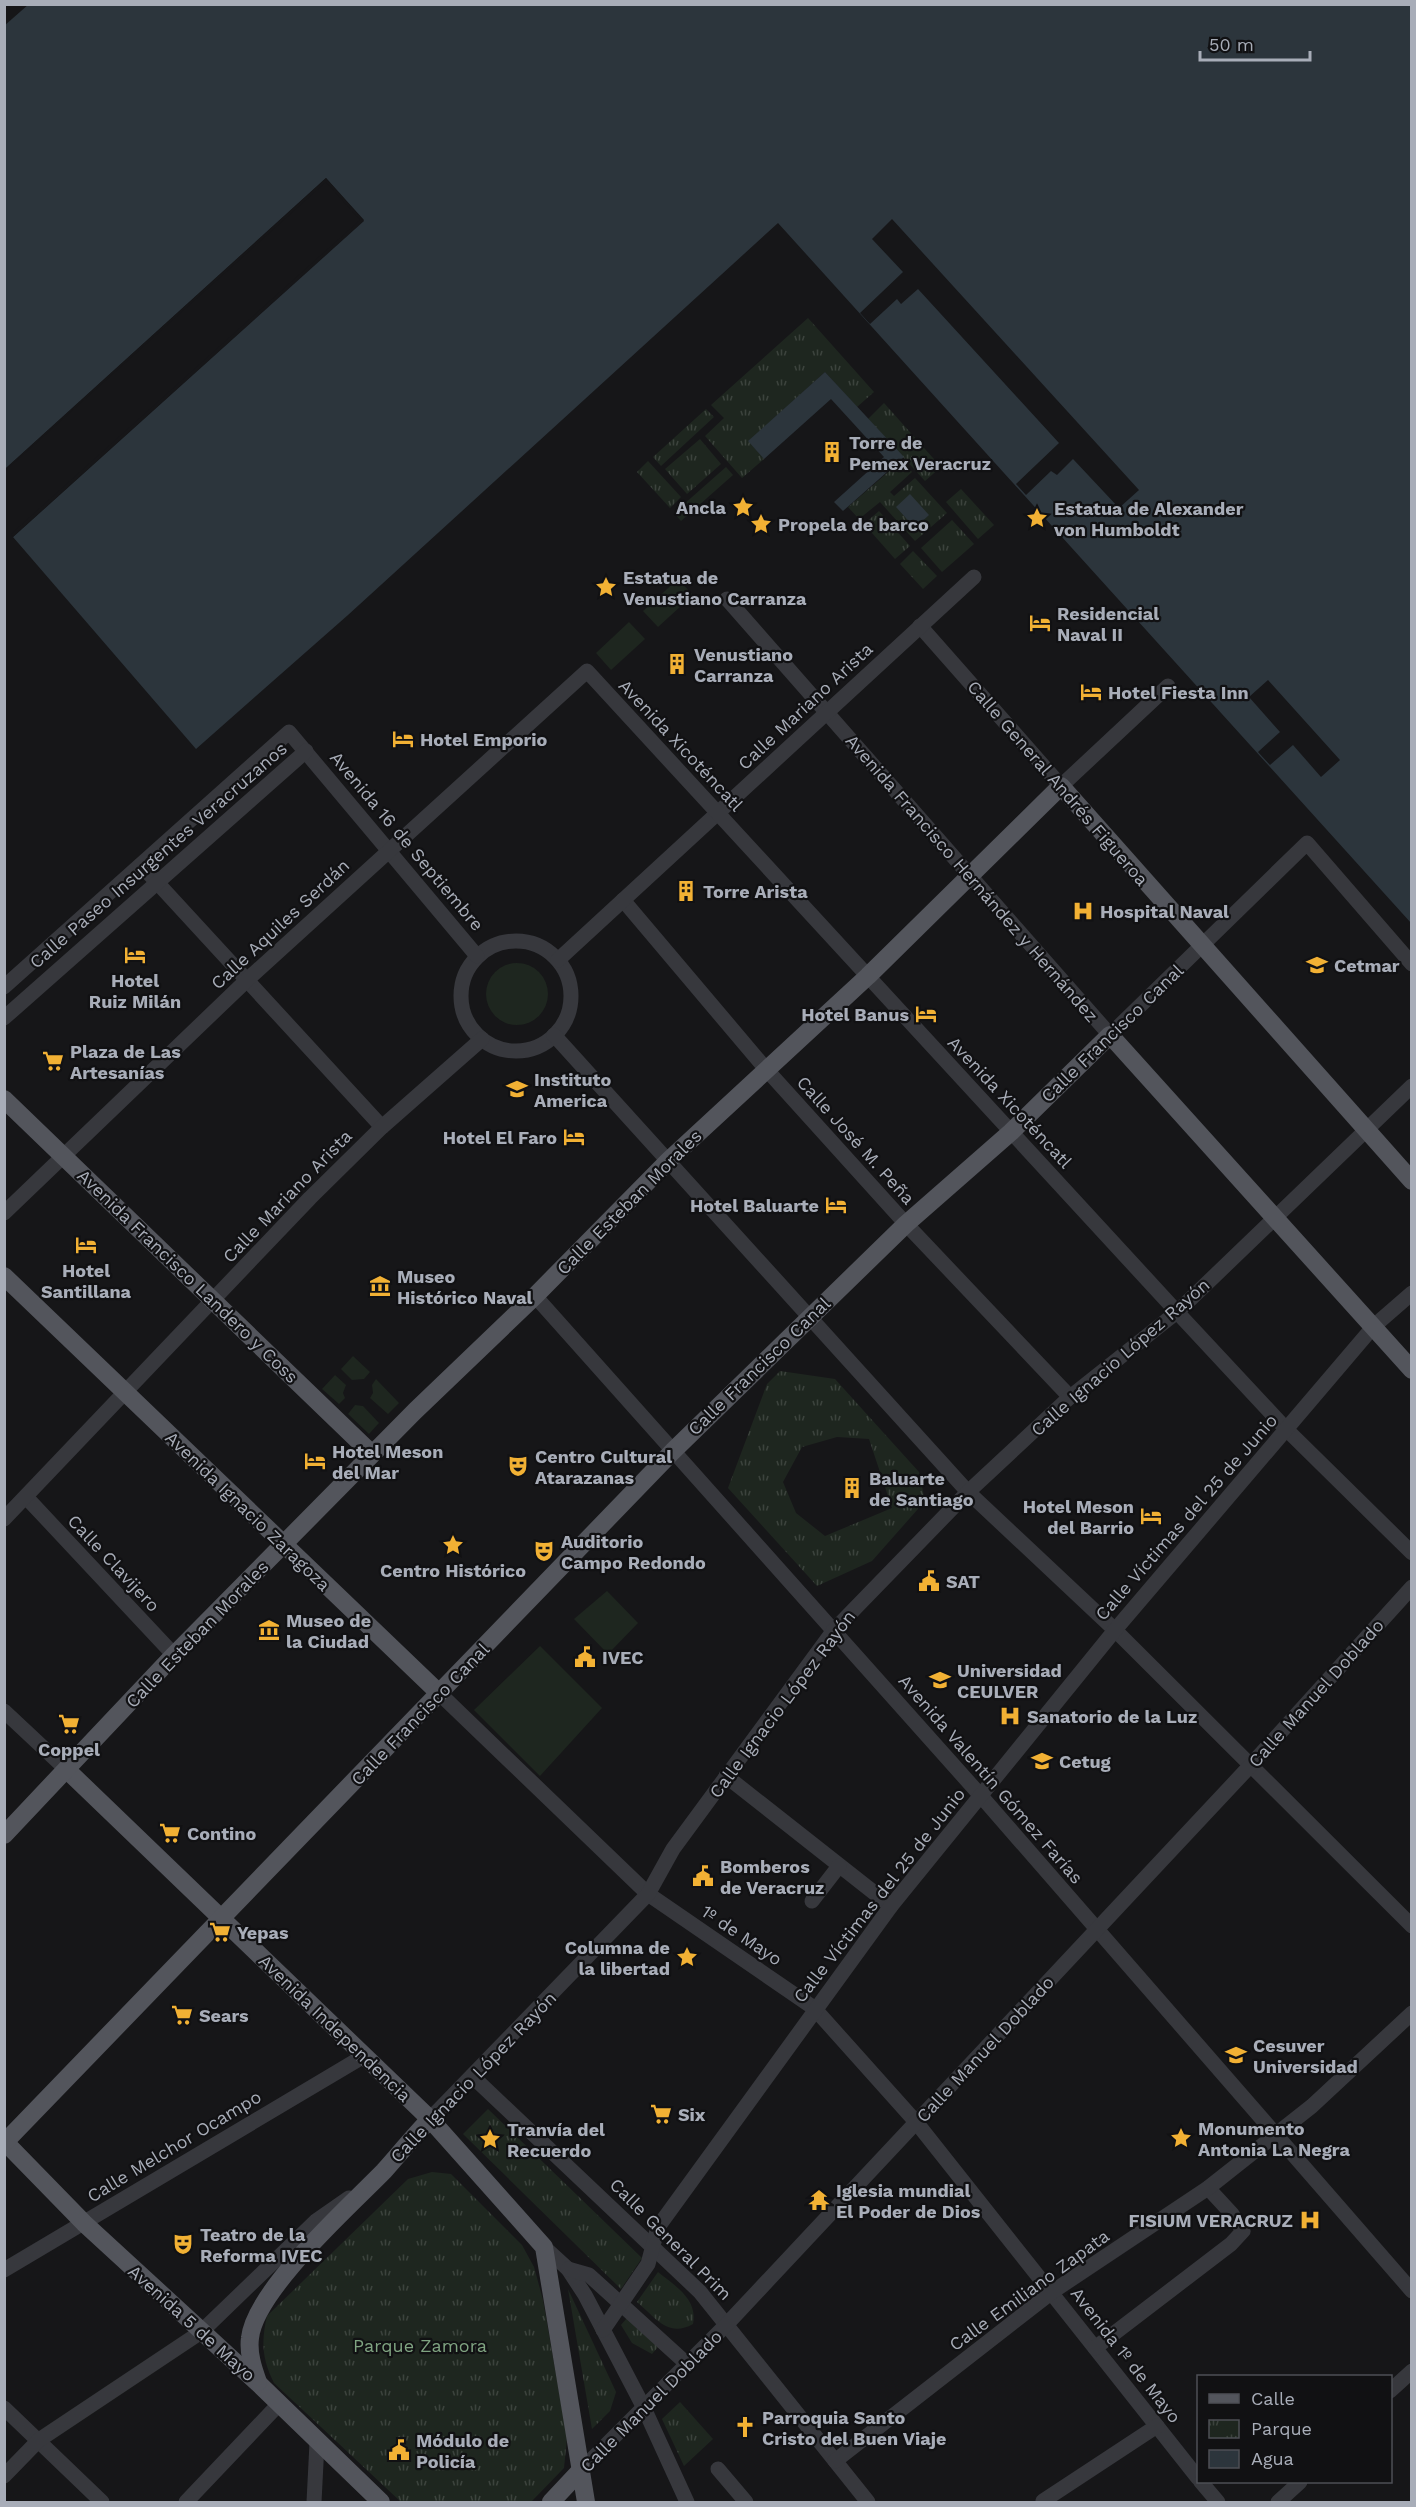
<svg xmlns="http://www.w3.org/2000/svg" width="1416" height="2507" viewBox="0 0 1416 2507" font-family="'Work Sans',sans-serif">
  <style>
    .green { fill: #1e261f }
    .park { fill: url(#park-tufts); fill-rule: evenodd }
    .water { fill: #2c353c }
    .pier { fill: #161618 }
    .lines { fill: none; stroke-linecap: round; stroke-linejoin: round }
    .minor { stroke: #37383d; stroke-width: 15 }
    .major { stroke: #53555c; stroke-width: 18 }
    .labels { text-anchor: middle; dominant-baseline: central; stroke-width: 4.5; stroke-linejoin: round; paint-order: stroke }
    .poi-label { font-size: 18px; font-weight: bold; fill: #a8adb8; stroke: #111113; text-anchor: start }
    .street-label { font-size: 18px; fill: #a8adb8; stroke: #111113 }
    .park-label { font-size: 18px; fill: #7fa381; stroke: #111113 }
  </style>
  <defs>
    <pattern id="park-tufts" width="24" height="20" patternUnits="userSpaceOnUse" patternTransform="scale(1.5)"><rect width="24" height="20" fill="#1e261f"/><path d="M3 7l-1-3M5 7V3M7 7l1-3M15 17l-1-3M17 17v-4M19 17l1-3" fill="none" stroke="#3c433d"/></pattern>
  </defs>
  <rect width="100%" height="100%" fill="#161618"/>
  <g class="green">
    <polygon points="678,579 693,595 658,627 643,611"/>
    <polygon points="629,622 645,639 611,670 596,653"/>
    <circle cx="517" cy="994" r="31"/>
    <polygon points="353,1356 370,1372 364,1379 352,1380 341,1369"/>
    <polygon points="335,1375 346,1385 343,1393 345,1398 339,1404 322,1389"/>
    <polygon points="376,1379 399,1403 388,1414 370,1398 373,1393 372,1385"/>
    <polygon points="355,1405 363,1406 379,1423 369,1434 348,1414"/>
    <polygon points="607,1591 638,1623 608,1654 574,1619"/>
    <polygon points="540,1646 602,1708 540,1776 474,1710"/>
  </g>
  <g class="park">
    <polygon points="808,318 874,392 857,407 825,372 749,441 764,459 742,478 705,436 724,418 711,405"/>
    <polygon points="884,403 941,467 925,481 868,419"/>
    <polygon points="706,409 714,417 661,466 653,457"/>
    <polygon points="700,439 721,464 687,494 665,469"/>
    <polygon points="902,460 912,472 890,492 894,496 915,478 947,513 915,541 880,502 859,519 848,507"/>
    <polygon points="648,461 681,497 670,508 637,472"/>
    <polygon points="726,467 733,475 681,521 674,513"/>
    <polygon points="961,489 994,525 978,539 946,502"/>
    <polygon points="879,511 910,546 895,559 864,524"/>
    <polygon points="952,520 974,544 942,572 921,548"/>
    <polygon points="913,551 937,576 923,589 900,564"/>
    <path d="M780 1371 835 1379 919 1472 925 1501 872 1561 817 1586 728 1488 767 1384ZM837 1437 869 1439 892 1508 825 1536 796 1513 783 1482 802 1447Z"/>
    <polygon points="488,2109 642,2258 621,2289 463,2134"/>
    <path d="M432 2172 451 2174 522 2245 534 2267 543 2300 567 2438 564 2468 531 2502H401L274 2383C262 2359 261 2342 267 2316L408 2179Z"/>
    <path d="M658 2272C675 2286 698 2299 693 2324 668 2338 656 2318 637 2302Z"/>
    <polygon points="568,2289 616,2392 610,2411 592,2429"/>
    <polygon points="627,2318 658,2347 652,2354 632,2343 621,2325"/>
    <polygon points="680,2402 713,2439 684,2466 662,2419"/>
  </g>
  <g class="water">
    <polygon points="29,4 1411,5 1411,923 778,223 348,615 196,749 13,537 364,220 326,178 5,469 4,26"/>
    <polygon points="825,372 904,457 843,511 834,502 884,457 831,399 764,459 748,441"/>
    <polygon points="910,494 929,515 915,528 896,507"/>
  </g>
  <g class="pier">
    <polygon points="326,178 364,221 13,537 11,534 360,220 326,182 4,472 5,469"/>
    <polygon points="892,219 1139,490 1119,508 1073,459 1057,475 1051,471 1026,495 1016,484 1059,443 918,289 901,304 897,299 870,324 860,313 903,272 872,239"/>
    <polygon points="1268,680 1340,760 1321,777 1293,745 1270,765 1258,752 1280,732 1249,697"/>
  </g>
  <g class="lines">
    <g class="minor">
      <polyline points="727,599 1110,1035 1307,843 1412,964"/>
      <polyline points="920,626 1061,786 1168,686"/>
      <polyline points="141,865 382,1127"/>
      <polyline points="623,900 765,1068 906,1224 1070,1397"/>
      <circle cx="516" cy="996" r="55"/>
      <polyline points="558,960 974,577"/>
      <polyline points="4,987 289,732 477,956"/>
      <polyline points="4,1018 306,751"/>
      <polyline points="554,1035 968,1492 1115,1630 1412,1926"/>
      <polyline points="4,1213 248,979 587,671 1177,1312 1287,1430 1412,1553"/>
      <polyline points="535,1296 981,1796 1412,2291"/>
      <polyline points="26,1497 174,1655"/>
      <polyline points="4,1519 310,1198 382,1127 482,1039"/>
      <polyline points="439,1693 648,1894 814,2008 916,2122 1198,2478"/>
      <polyline points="4,1711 67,1770"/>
      <polyline points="726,1776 891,1906"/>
      <polyline points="812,1901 839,1866"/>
      <polyline points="472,2076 700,2292 868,2502"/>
      <polyline points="430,2119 648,1894 673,1849 834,1630 968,1492 1070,1397 1177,1312 1412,1086"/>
      <polyline points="544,2247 568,2269 585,2295 644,2408 687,2502"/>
      <polyline points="568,2269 589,2275 687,2364"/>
      <polyline points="4,2270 364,2056"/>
      <polyline points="603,2330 648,2264 658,2227 891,1906 1115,1630 1374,1326 1412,1293"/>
      <polyline points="1095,2348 1231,2244 1243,2231 1232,2214 1208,2188"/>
      <polyline points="1390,2391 1412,2371"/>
      <polyline points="4,2408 102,2502"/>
      <polyline points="835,2461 1052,2292 1208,2188 1312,2106 1412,2013"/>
      <polyline points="718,2469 746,2502"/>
      <polyline points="581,2470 727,2324 1250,1766 1412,1587"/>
      <polyline points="4,2476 39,2440 201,2332 316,2221 349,2198"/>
      <polyline points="1201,2482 1218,2502"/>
      <polyline points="1043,2501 1157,2426"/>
      <polyline points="186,2502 279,2404"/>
      <polyline points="314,2502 317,2443"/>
      <polyline points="1278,2502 1300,2482"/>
    </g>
    <g class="major">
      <polyline points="4,1099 371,1453"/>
      <polyline points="4,1276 439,1693"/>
      <polyline points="67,1770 430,2119 544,2247 586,2502"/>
      <polyline points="4,1835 174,1655 415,1411 535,1296 669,1160 868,976 1061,786 1412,1181"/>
      <polyline points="4,2141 84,2223 258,2383 381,2502"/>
      <polyline points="4,2143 673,1451 906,1224 1011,1132 1110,1035 1412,1370"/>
      <path d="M258 2382C253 2368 248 2353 250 2338 255 2290 350 2206 384 2171 399 2154 414 2136 430 2119"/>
      <polyline points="551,2502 581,2470"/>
    </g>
  </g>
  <defs>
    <symbol id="building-bare" viewBox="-9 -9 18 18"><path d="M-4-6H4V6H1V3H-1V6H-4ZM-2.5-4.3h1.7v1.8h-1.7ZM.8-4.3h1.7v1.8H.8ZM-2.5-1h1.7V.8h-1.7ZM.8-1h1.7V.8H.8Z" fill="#f2b134" stroke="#111113" stroke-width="2.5" paint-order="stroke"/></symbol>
    <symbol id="sight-bare" viewBox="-9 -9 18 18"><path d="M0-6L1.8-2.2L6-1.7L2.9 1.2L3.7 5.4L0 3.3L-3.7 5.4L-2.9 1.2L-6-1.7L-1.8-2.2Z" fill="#f2b134" stroke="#111113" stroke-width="2.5" paint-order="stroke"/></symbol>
    <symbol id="hotel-bare" viewBox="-9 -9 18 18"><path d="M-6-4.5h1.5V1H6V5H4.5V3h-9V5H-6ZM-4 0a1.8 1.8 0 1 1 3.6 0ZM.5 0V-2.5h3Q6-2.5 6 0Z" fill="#f2b134" stroke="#111113" stroke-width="2.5" paint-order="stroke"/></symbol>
    <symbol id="hospital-bare" viewBox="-9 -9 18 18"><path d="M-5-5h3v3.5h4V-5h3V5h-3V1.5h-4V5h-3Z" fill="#f2b134" stroke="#111113" stroke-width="2.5" paint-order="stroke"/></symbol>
    <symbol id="school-bare" viewBox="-9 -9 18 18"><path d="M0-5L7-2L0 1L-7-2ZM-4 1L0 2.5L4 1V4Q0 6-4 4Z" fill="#f2b134" stroke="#111113" stroke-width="2.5" paint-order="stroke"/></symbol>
    <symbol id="supermarket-bare" viewBox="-9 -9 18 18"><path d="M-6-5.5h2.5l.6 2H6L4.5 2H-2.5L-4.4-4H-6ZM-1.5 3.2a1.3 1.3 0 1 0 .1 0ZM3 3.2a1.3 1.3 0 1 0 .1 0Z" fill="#f2b134" stroke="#111113" stroke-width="2.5" paint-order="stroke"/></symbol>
    <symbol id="museum-bare" viewBox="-9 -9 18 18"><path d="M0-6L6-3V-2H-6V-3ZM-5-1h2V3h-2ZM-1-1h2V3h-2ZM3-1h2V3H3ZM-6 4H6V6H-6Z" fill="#f2b134" stroke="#111113" stroke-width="2.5" paint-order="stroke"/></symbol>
    <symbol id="theatre-bare" viewBox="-9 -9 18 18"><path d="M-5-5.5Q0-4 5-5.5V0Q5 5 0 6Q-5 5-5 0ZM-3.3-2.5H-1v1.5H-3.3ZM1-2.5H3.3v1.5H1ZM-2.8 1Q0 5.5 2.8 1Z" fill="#f2b134" stroke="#111113" stroke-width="2.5" paint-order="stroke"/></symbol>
    <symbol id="civic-bare" viewBox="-9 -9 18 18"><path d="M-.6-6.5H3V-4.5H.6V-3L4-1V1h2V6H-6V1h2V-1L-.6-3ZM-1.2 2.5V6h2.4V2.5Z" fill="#f2b134" stroke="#111113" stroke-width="2.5" paint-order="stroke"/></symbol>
    <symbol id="university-bare" viewBox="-9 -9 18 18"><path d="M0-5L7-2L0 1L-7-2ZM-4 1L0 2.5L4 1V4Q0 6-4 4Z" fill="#f2b134" stroke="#111113" stroke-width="2.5" paint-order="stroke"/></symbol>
    <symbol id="temple-bare" viewBox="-9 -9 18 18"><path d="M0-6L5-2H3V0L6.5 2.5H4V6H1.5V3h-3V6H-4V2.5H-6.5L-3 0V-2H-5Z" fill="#f2b134" stroke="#111113" stroke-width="2.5" paint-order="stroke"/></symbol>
    <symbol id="church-bare" viewBox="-9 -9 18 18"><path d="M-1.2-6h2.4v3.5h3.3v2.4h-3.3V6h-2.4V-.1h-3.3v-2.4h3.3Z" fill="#f2b134" stroke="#111113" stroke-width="2.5" paint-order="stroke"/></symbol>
  </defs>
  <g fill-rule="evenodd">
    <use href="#building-bare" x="817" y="437" width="30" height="30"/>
    <use href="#sight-bare" x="728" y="492" width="30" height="30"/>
    <use href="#sight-bare" x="1022" y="503" width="30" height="30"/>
    <use href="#sight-bare" x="746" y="509" width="30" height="30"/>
    <use href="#sight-bare" x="591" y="572" width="30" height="30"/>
    <use href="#hotel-bare" x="1025" y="608" width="30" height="30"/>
    <use href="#building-bare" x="662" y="649" width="30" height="30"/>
    <use href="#hotel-bare" x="1076" y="677" width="30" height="30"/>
    <use href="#hotel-bare" x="388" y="724" width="30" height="30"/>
    <use href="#building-bare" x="671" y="876" width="30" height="30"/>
    <use href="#hospital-bare" x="1068" y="896" width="30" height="30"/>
    <use href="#hotel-bare" x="120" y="940" width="30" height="30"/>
    <use href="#school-bare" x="1302" y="950" width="30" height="30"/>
    <use href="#hotel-bare" x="911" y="999" width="30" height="30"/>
    <use href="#supermarket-bare" x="38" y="1046" width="30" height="30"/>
    <use href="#school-bare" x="502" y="1074" width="30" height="30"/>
    <use href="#hotel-bare" x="559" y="1122" width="30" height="30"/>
    <use href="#hotel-bare" x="821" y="1190" width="30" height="30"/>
    <use href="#hotel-bare" x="71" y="1230" width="30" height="30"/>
    <use href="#museum-bare" x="365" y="1271" width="30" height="30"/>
    <use href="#hotel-bare" x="300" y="1446" width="30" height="30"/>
    <use href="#theatre-bare" x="503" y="1451" width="30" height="30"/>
    <use href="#building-bare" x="837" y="1473" width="30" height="30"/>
    <use href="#hotel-bare" x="1136" y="1501" width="30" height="30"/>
    <use href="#sight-bare" x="438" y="1530" width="30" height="30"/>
    <use href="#theatre-bare" x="529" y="1536" width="30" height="30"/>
    <use href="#civic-bare" x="914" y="1566" width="30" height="30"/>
    <use href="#museum-bare" x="254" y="1615" width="30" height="30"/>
    <use href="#civic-bare" x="570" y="1642" width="30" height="30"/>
    <use href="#university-bare" x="925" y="1665" width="30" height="30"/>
    <use href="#hospital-bare" x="995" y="1701" width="30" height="30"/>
    <use href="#supermarket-bare" x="54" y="1709" width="30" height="30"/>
    <use href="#university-bare" x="1027" y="1746" width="30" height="30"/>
    <use href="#supermarket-bare" x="155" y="1818" width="30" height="30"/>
    <use href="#civic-bare" x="688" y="1861" width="30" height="30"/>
    <use href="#supermarket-bare" x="205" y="1917" width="30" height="30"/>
    <use href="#sight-bare" x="672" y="1942" width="30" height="30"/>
    <use href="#supermarket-bare" x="167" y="2000" width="30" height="30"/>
    <use href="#university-bare" x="1221" y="2040" width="30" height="30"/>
    <use href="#supermarket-bare" x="646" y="2099" width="30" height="30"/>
    <use href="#sight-bare" x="1166" y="2123" width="30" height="30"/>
    <use href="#sight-bare" x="475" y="2124" width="30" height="30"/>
    <use href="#temple-bare" x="804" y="2185" width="30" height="30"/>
    <use href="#hospital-bare" x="1295" y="2205" width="30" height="30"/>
    <use href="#theatre-bare" x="168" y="2229" width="30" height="30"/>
    <use href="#church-bare" x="730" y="2412" width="30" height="30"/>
    <use href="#civic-bare" x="384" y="2435" width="30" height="30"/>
  </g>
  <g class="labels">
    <g class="poi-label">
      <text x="849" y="442">Torre de<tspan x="849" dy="21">Pemex Veracruz</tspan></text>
      <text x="726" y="507" text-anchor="end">Ancla</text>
      <text x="1054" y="508">Estatua de Alexander<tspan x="1054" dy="21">von Humboldt</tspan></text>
      <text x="778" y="524">Propela de barco</text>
      <text x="623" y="577">Estatua de<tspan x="623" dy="21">Venustiano Carranza</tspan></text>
      <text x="1057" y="613">Residencial<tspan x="1057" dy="21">Naval II</tspan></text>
      <text x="694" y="654">Venustiano<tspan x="694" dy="21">Carranza</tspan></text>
      <text x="1108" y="692">Hotel Fiesta Inn</text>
      <text x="420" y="739">Hotel Emporio</text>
      <text x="703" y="891">Torre Arista</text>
      <text x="1100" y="911">Hospital Naval</text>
      <text x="1334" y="965">Cetmar</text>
      <text x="135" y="980" text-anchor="middle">Hotel<tspan x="135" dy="21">Ruiz Milán</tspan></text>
      <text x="909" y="1014" text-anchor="end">Hotel Banus</text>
      <text x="70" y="1051">Plaza de Las<tspan x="70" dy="21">Artesanías</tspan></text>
      <text x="534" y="1079">Instituto<tspan x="534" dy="21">America</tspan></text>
      <text x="557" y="1137" text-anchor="end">Hotel El Faro</text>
      <text x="819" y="1205" text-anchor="end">Hotel Baluarte</text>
      <text x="86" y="1270" text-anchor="middle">Hotel<tspan x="86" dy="21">Santillana</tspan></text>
      <text x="397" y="1276">Museo<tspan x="397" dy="21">Histórico Naval</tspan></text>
      <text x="332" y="1451">Hotel Meson<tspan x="332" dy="21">del Mar</tspan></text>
      <text x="535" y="1456">Centro Cultural<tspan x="535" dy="21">Atarazanas</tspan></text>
      <text x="869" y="1478">Baluarte<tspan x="869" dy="21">de Santiago</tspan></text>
      <text x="1134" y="1506" text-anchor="end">Hotel Meson<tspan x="1134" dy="21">del Barrio</tspan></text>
      <text x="561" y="1541">Auditorio<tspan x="561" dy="21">Campo Redondo</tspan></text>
      <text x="453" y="1570" text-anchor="middle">Centro Histórico</text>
      <text x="946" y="1581">SAT</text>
      <text x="286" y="1620">Museo de<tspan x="286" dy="21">la Ciudad</tspan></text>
      <text x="602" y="1657">IVEC</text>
      <text x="957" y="1670">Universidad<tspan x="957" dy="21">CEULVER</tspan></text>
      <text x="1027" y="1716">Sanatorio de la Luz</text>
      <text x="69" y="1749" text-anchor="middle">Coppel</text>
      <text x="1059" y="1761">Cetug</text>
      <text x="187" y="1833">Contino</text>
      <text x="720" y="1866">Bomberos<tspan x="720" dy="21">de Veracruz</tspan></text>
      <text x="237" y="1932">Yepas</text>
      <text x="670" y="1947" text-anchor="end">Columna de<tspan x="670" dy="21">la libertad</tspan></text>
      <text x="199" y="2015">Sears</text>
      <text x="1253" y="2045">Cesuver<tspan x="1253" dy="21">Universidad</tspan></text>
      <text x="678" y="2114">Six</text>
      <text x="1198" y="2128">Monumento<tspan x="1198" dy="21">Antonia La Negra</tspan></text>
      <text x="507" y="2129">Tranvía del<tspan x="507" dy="21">Recuerdo</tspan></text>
      <text x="836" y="2190">Iglesia mundial<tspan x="836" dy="21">El Poder de Dios</tspan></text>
      <text x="1293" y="2220" text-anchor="end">FISIUM VERACRUZ</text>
      <text x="200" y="2234">Teatro de la<tspan x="200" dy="21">Reforma IVEC</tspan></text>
      <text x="762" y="2417">Parroquia Santo<tspan x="762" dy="21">Cristo del Buen Viaje</tspan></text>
      <text x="416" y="2440">Módulo de<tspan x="416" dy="21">Policía</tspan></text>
    </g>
    <g class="street-label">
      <text transform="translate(805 706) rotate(-43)">Calle Mariano Arista</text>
      <text transform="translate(681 745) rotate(47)">Avenida Xicoténcatl</text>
      <text transform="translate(1058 783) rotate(49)">Calle General Andrés Figueroa</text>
      <text transform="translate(407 841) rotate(50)">Avenida 16 de Septiembre</text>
      <text transform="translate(158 855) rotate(-41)">Calle Paseo Insurgentes Veracruzanos</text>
      <text transform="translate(972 878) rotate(49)">Avenida Francisco Hernández y Hernández</text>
      <text transform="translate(280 924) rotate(-43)">Calle Aquiles Serdán</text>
      <text transform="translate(1112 1033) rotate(-44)">Calle Francisco Canal</text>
      <text transform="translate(1010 1102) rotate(47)">Avenida Xicoténcatl</text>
      <text transform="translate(856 1140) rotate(48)">Calle José M. Peña</text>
      <text transform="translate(287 1196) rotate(-46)">Calle Mariano Arista</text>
      <text transform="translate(629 1202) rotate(-45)">Calle Esteban Morales</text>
      <text transform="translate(188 1276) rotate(44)">Avenida Francisco Landero y Coss</text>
      <text transform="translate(1120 1357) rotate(-41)">Calle Ignacio López Rayón</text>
      <text transform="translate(759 1366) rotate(-44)">Calle Francisco Canal</text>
      <text transform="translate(248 1511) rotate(44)">Avenida Ignacio Zaragoza</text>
      <text transform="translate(1186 1517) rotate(-49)">Calle Víctimas del 25 de Junio</text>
      <text transform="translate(114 1563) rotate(47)">Calle Clavijero</text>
      <text transform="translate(197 1634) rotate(-46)">Calle Esteban Morales</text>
      <text transform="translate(1316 1693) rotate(-48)">Calle Manuel Doblado</text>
      <text transform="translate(782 1704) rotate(-53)">Calle Ignacio López Rayón</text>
      <text transform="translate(420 1714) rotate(-46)">Calle Francisco Canal</text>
      <text transform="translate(991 1779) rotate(49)">Avenida Valentín Gómez Farías</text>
      <text transform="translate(879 1895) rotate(-52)">Calle Víctimas del 25 de Junio</text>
      <text transform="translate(742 1935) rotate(34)">1º de Mayo</text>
      <text transform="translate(335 2028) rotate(44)">Avenida Independencia</text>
      <text transform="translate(985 2049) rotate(-47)">Calle Manuel Doblado</text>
      <text transform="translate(473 2077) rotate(-46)">Calle Ignacio López Rayón</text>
      <text transform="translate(174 2146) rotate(-31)">Calle Melchor Ocampo</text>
      <text transform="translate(671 2239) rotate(45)">Calle General Prim</text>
      <text transform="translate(1029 2290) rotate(-36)">Calle Emiliano Zapata</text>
      <text transform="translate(192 2323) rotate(42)">Avenida 5 de Mayo</text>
      <text transform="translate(1126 2355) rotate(52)">Avenida 1º de Mayo</text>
      <text transform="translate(651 2401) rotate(-45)">Calle Manuel Doblado</text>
    </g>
    <g class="park-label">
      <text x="420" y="2345">Parque Zamora</text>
    </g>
  </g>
  <rect width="1416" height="2507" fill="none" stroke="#a8adb8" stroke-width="12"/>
  <rect x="1197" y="2375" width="195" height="108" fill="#111113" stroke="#4d4f55" stroke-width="1.5"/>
  <rect x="1209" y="2394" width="30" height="9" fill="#53555c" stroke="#4d4f55" stroke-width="1.5"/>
  <text x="1251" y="2405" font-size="18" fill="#a8adb8">Calle</text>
  <rect x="1209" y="2420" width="30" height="18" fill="url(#park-tufts)" stroke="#4d4f55" stroke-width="1.5"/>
  <text x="1251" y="2435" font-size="18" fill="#a8adb8">Parque</text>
  <rect x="1209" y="2450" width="30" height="18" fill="#2c353c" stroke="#4d4f55" stroke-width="1.5"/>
  <text x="1251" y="2465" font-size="18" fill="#a8adb8">Agua</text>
  <path d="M1200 51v9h110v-9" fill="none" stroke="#a8adb8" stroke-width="3"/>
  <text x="1209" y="51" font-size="18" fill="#a8adb8" stroke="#111113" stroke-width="4.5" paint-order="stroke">50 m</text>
</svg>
